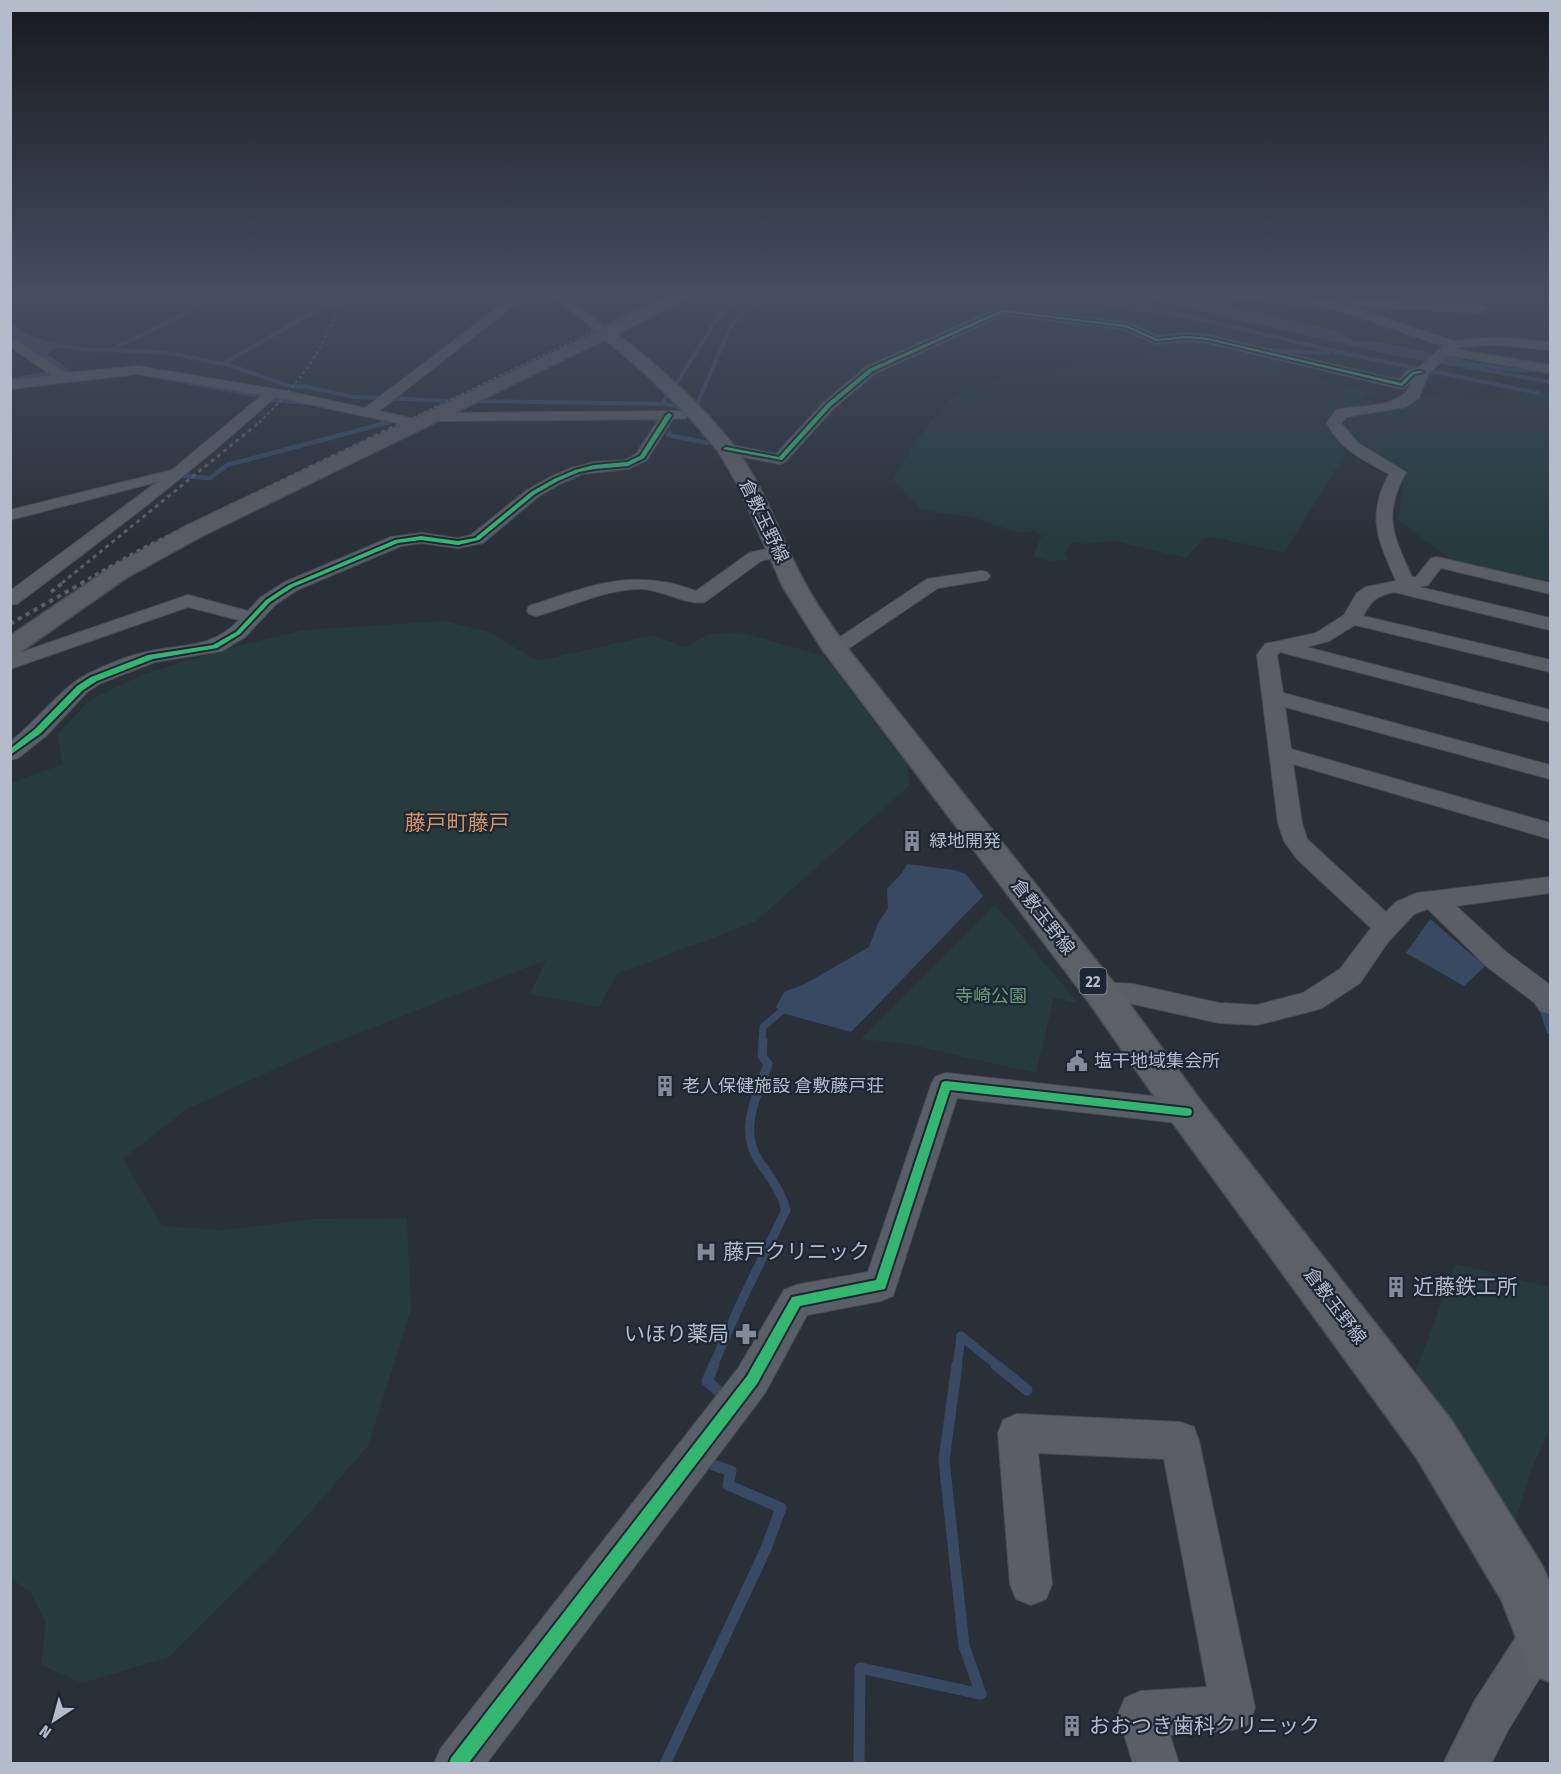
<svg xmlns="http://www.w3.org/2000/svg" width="1561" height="1774" viewBox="0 0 1561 1774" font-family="'Fira Sans Condensed','Noto Sans JP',sans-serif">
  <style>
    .green { fill: #273a3e }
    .water { fill: #384963 }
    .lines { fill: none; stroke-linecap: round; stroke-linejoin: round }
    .stream-far4 { stroke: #384963; stroke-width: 4 }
    .stream-far3 { stroke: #384963; stroke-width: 4.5 }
    .stream-far2 { stroke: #384963; stroke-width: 7 }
    .stream-far1 { stroke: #384963; stroke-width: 9 }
    .stream { stroke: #384963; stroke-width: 11 }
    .street-casing { stroke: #484c53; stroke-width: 2 }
    .secondary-casing { stroke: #484c53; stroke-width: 3 }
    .primary-casing { stroke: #484c55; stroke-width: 3 }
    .street { fill: #5a5e66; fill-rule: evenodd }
    .secondary { fill: #595d64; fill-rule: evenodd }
    .primary { fill: #5c6168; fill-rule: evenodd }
    .rail-far2 { stroke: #595d64; stroke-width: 2; stroke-dasharray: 3 3; stroke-linecap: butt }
    .rail-far1 { stroke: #595d64; stroke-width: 3; stroke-dasharray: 4 4; stroke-linecap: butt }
    .rail { stroke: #595d64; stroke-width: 4; stroke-dasharray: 4.5 4.5; stroke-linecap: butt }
    .cycleway-casing { stroke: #1d2633; stroke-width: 4 }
    .cycleway { fill: #33b770; fill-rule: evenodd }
    .labels { text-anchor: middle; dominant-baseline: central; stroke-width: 4.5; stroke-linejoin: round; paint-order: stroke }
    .shield { fill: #1d2633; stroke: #878f9c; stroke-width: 1.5 }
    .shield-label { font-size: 16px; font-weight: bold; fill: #b4bcc9 }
    .street-label { font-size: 18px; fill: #b4bcc9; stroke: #1d2633 }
    .poi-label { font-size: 18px; fill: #b4bcc9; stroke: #1d2633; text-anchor: start }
    .park-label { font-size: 18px; fill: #6b9a76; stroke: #1d2633 }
    .quarter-label { font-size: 21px; fill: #d59563; stroke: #1d2633 }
    .near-poi-label { font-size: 21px; fill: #b4bcc9; stroke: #1d2633; text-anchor: start }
  </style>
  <rect width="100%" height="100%" fill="#2a3038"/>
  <g class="green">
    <path d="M1227 351 1260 354 1286 361 1278 368 1372 393 1363 398 1382 408 1422 397 1481 400 1520 398 1526 392 1550 393V583L1454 562 1398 520 1405 469 1347 451 1284 553 1212 537 1203 539 1186 558 1115 541 1086 544 1072 542 1064 554 1068 560 1048 561 1033 556 1042 535 1034 531 1019 533 969 516 938 513 920 508 892 478C911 451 933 410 960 392 975 382 1000 379 1018 376 1087 363 1157 355 1227 351Z"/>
    <polygon points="446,621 489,632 538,661 652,635 685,647 710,634 740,632 824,656 907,765 910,785 755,922 617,974 599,1007 530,994 546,960 323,1047 187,1109 123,1159 162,1226 223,1230 312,1219 407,1218 411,1310 368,1446 275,1552 169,1657 82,1683 41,1665 46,1622 30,1591 11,1579 11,783 63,764 57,734 90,700 141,675 233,647 303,630"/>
    <polygon points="995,904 1078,1003 1054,998 1036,1073 907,1044 861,1039"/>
    <polygon points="1456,1264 1550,1287 1550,1429 1533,1465 1515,1522 1411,1384"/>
  </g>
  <g class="water">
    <polygon points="1167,294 1204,300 1339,332 1355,341 1379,342 1484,364 1544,372 1546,373 1492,370 1550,380 1550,384 1392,355 1130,295"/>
    <path d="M10 320C22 335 45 341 63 345L47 354 75 374C57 375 29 345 11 338Z"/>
    <polygon points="907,864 954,870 966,874 983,896 851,1032 782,1013 776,1007 784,992 803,985 869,947 878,923 888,908 887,889 902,873"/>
    <polygon points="1430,919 1485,966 1464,986 1406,953"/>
  </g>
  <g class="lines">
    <g class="stream-far4">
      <polyline points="1042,294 1129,307"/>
      <polyline points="1192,303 1208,295 1214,295 1298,304"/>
      <polyline points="1137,309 1182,315 1347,354 1538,393"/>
      <polyline points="53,345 89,350 147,351 180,355 232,366 289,386 307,387 354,397 452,401"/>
      <polyline points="110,350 185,314 215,294"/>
      <polyline points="1267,350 1328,353"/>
      <polyline points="223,364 325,305 354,302 356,294"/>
      <polyline points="159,377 259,396"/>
      <polyline points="10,380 57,372"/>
      <polyline points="676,384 717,319 731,306 752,294"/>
      <polyline points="668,392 663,404 677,406 681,409 680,418"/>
      <polyline points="272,400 305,403"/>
      <polyline points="473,401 663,404"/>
      <polyline points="697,404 731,326 746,310 781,294"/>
      <polyline points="642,418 666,420"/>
    </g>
    <g class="stream-far3">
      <polyline points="670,433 668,435 708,443"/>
      <polyline points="183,476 210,478 227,465 390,422"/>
    </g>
    <g class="stream-far2">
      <polyline points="1542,1006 1550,1031"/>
      <polyline points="762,1042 763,1027 784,1009"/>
    </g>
    <g class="stream-far1">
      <polyline points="961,1336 998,1366"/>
      <path d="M713 1366 742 1300 786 1210C781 1191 770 1177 759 1161 738 1129 757 1096 768 1064L762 1056 763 1041"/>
      <polyline points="957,1366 961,1336"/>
    </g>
    <g class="stream">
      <polyline points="714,1365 707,1381 725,1397"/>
      <polyline points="996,1365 1027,1390"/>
      <polyline points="665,1764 765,1551 781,1508 728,1485 731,1471 707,1463 710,1460"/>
      <polyline points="859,1764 860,1668 981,1694 964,1646 944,1460 957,1365"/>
    </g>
    <defs>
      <g id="street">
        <path d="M515 294H528L379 411 420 420 422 423 420 426 415 427 275 397C193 472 105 538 17 604L10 605V591L157 482 10 520V510L172 470 262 395 138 374 10 389V381L52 375 10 347V337L67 373 138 366 286 391 365 408Z"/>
        <polygon points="552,294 565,294 612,333 606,337 602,336"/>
        <polygon points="1149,294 1163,294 1146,306 1138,306 1138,302"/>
        <path d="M1242 294H1277L1337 302 1454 341 1496 337 1550 342V350L1496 345 1457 347 1455 349 1550 365V373L1448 355 1428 374 1419 398 1406 407 1346 417 1341 423 1358 443 1406 472C1382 517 1393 534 1412 577H1416L1431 558 1437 557 1550 583V594L1441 568 1428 585 1419 587 1550 618V630L1394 592C1376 596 1372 600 1363 616L1550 660V672L1355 625 1329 641 1306 647 1550 710V722L1280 652 1277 655 1283 693 1550 765V779L1285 707 1291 749 1550 823V839L1293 764 1302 823 1307 839 1386 912 1396 902 1417 893 1550 877V893L1456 906 1506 952 1550 985V1014L1540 1011 1535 1003 1486 966 1428 909 1414 914 1388 942 1360 983 1322 1008 1312 1011 1257 1025 1219 1023 1133 1004 1091 999 1087 992 1091 985 1101 982 1133 984 1219 1003 1257 1005 1303 993 1340 969 1371 928 1297 859 1284 841 1278 823 1257 655 1265 644 1316 633 1344 615 1357 593 1366 587 1396 581C1378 539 1366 517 1389 474 1364 460 1340 450 1327 423L1336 410C1360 404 1402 410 1411 383L1402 389 1208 343 1187 341 1156 344 1123 329 1003 315 876 373 834 408 785 462 780 464 726 454 718 449 726 444 776 454 824 402 866 367 998 308 1126 322 1158 336 1187 333 1208 335 1399 380 1408 370 1418 368 1443 346 1335 309 1247 297Z"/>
        <polygon points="1357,300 1482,305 1488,309 1482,313 1353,306 1353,302"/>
        <path d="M433 411 441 413 681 411 688 415 686 418 673 419 647 460 628 469 582 474 562 483 539 496 483 543 458 548 421 543 401 546 297 590 275 605 245 637 222 651 155 662 101 683 87 692 46 736 18 758 10 760V742C35 723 60 689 86 675 105 665 130 655 151 651 185 644 213 648 239 620L188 607 10 669V656L188 595 248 611 261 597 285 582 391 537 421 533 458 538 471 535 527 490 550 477 571 468 594 462 625 460 636 454 659 419 441 421 428 418 426 415 428 412Z"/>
        <path d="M779 546 785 547 788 551 785 555 761 561 705 602C687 606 662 589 641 589 604 589 571 607 536 616L529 614 527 610 529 606C591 586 632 567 696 591L749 553Z"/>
        <polygon points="981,571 987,572 990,576 987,580 938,588 842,653 828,653 825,649 828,645 927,579"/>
        <polygon points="946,1073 1187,1100 1198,1103 1202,1112 1198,1121 1187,1124 957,1098 893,1296 881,1301 807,1315 765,1393 486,1764 434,1764 441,1748 739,1367 784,1290 796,1285 868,1272 931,1085 935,1077"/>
        <polygon points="1017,1414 1180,1422 1194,1427 1199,1441 1255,1708 1249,1724 1233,1730 1170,1735 1179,1764 1133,1764 1118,1714 1125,1698 1141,1691 1207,1687 1164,1459 1038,1453 1052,1584 1046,1599 1031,1605 1016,1599 1010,1584 998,1433 1003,1420"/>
        <polygon points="1542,1613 1550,1617 1550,1661 1507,1732 1491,1764 1443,1764 1475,1700 1527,1620"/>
      </g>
      <polygon id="secondary" points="606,328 614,333 612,336 202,536 126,578 19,653 10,656 10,636 110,568 186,526"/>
      <path id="primary" d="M674 294H694L617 334C659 367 700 402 733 445 766 488 781 541 807 587 818 607 832 626 845 645L1114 983 1201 1101 1452 1421 1543 1567 1550 1584V1682L1530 1674 1502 1601 1416 1457 1173 1123 1088 1001 822 649 783 587 738 485 718 451 693 421 649 377 598 333 600 330Z"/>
    </defs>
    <use href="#street" class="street-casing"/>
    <use href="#secondary" class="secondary-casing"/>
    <use href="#primary" class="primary-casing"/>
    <use href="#street" class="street"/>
    <use href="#secondary" class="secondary"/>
    <use href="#primary" class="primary"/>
    <g class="rail-far2">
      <path d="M259 423C297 385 329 347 340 294"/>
      <polyline points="402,423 670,294"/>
    </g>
    <g class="rail-far1">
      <polyline points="62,583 261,421"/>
      <polyline points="81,583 139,550 405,421"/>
    </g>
    <g class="rail">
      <polyline points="51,592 64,582"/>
      <polyline points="10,624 84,582"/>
    </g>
    <defs>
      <g id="cycleway">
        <path d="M1002 310 1126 325 1157 339 1187 336 1208 338 1401 383C1408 376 1414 368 1424 372L1414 374 1402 386 1208 340 1187 338 1156 341 1125 327 1003 312 873 371 831 406 782 460 723 449 726 447 779 457 827 404 869 369Z"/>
        <polygon points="669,413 672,415 644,458 628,466 594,469 579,472 558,481 535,494 479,540 458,545 421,540 398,543 293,587 270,602 240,634 217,648 153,659 97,681 83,690 41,733 10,755 10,749 35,729 77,686 91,677 148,655 213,645 236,632 266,600 289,585 395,540 421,536 458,541 475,538 531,492 554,479 575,470 594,465 627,462 640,456 666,415"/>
        <polygon points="946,1081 1187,1108 1191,1109 1192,1112 1191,1115 1187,1116 950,1090 885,1289 800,1306 757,1384 468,1764 449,1764 451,1758 747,1376 792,1297 876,1280 942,1082"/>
      </g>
    </defs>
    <use href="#cycleway" class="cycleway-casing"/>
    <use href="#cycleway" class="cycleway"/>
  </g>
  <linearGradient id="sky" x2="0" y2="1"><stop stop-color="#171a1f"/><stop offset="0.54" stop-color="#444e5e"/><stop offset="1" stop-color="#444e5e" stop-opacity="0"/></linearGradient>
  <rect width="1561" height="543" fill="url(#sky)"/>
  <defs>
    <symbol id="building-bare" viewBox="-9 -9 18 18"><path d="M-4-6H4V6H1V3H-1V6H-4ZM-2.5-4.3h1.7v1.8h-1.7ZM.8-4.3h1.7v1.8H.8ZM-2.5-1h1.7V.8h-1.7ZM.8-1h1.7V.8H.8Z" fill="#848b96" stroke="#1d2633" stroke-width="2.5" paint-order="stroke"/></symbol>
    <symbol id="civic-bare" viewBox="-9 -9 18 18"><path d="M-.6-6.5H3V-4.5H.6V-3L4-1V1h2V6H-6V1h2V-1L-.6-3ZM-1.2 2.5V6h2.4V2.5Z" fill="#848b96" stroke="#1d2633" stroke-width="2.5" paint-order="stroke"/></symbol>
    <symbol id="hospital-bare" viewBox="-9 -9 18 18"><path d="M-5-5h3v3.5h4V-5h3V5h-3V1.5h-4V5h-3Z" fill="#848b96" stroke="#1d2633" stroke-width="2.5" paint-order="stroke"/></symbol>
    <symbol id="pharmacy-bare" viewBox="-9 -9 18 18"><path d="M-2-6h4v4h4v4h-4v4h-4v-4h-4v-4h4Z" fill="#848b96" stroke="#1d2633" stroke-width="2.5" paint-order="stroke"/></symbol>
  </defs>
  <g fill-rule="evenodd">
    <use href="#building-bare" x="897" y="826" width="30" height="30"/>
    <use href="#civic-bare" x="1062" y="1046" width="30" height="30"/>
    <use href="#building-bare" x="650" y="1071" width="30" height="30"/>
    <use href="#hospital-bare" x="691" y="1237" width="30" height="30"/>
    <use href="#building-bare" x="1381" y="1272" width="30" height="30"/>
    <use href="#pharmacy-bare" x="731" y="1319" width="30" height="30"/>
    <use href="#building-bare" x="1057" y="1711" width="30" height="30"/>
  </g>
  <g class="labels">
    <rect class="shield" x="1079.5" y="968" width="27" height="26" rx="4.5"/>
    <g class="shield-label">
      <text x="1093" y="981">22</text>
    </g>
    <g class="street-label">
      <text transform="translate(764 521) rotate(64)">倉敷玉野線</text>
      <text transform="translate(1043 917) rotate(52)">倉敷玉野線</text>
      <text transform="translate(1335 1306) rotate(53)">倉敷玉野線</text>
    </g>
    <g class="poi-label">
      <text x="929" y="841">緑地開発</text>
      <text x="1094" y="1061">塩干地域集会所</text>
      <text x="682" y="1086">老人保健施設 倉敷藤戸荘</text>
    </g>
    <g class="park-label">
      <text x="991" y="996">寺崎公園</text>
    </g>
    <g class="quarter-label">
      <text x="457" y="823">藤戸町藤戸</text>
    </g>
    <g class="near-poi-label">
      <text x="723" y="1252">藤戸クリニック</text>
      <text x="1413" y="1287">近藤鉄工所</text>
      <text x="729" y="1334" text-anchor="end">いほり薬局</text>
      <text x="1089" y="1726">おおつき歯科クリニック</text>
    </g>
  </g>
  <rect width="1561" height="1774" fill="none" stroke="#b4bcc9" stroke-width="24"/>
  <g transform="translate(54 1720) rotate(216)" stroke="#1d2633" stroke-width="4.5" paint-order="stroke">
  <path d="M0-4.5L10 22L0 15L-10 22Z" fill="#b4bcc9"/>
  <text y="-9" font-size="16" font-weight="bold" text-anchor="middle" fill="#b4bcc9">N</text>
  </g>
</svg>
